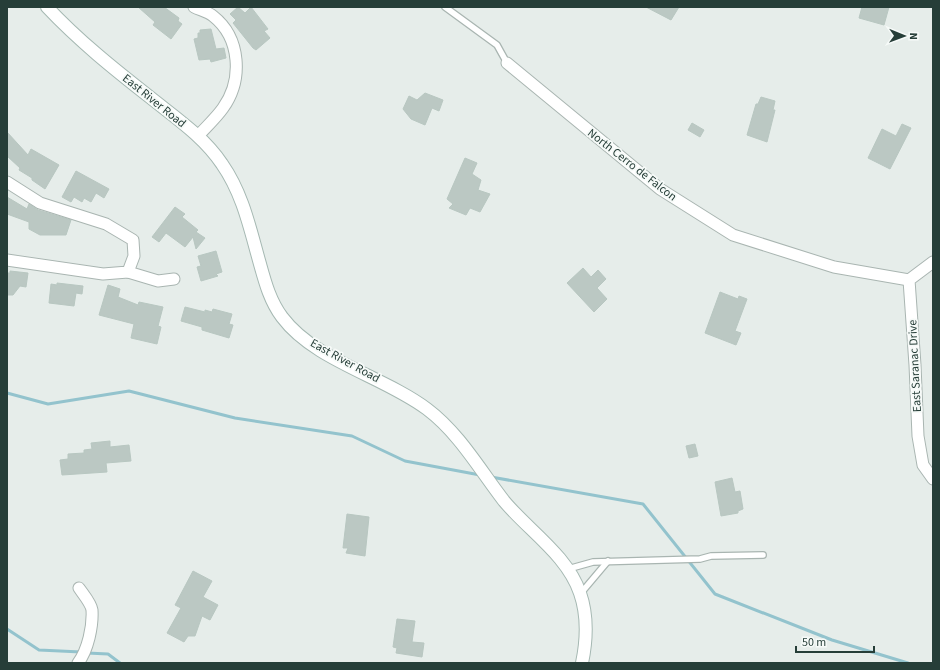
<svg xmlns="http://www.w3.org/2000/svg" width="940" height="670" viewBox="0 0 940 670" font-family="'Source Sans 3',sans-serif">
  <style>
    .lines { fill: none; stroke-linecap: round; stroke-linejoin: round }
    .stream { stroke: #93c3cd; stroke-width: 3 }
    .building { fill: #bbc8c3; stroke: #b8c7c1 }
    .lane-casing { stroke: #a9b5b1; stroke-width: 8 }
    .street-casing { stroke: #a9b5b1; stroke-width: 13 }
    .secondary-casing { stroke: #a5b8b2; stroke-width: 14 }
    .lane { stroke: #fff; stroke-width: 5.5 }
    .street { stroke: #fff; stroke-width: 11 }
    .secondary { stroke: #fff; stroke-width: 12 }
    .labels { text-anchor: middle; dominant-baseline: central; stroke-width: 3.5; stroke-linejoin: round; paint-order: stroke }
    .street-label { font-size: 12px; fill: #263e38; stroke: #f6faf8 }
  </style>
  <rect width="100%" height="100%" fill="#e6edea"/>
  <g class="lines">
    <g class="stream">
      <polyline points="7,393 48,404 129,391 235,418 352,436 405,461 480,475"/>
      <polyline points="491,477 643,504 715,594 832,640 908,663"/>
      <polyline points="7,629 39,650 81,652"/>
      <polyline points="87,653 108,654 120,663"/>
    </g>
  </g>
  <g class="building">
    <polygon points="138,7 164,7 179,18 178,21 182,24 171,39 153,25 155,22"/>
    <polygon points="238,7 245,13 251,7 268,29 264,31 270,38 256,50 253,48 233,23 236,20 230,14"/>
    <polygon points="646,7 679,7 671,20"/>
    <polygon points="862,7 889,7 884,25 859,18"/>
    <polygon points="211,29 216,49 224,48 226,58 211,62 210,59 199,60 194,39 198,38 198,33 200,33 200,30"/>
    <polygon points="425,93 443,100 439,111 432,108 425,125 411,119 403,109 409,96 417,100"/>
    <polygon points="761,97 775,101 773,110 775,110 767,142 747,135 756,104 758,104"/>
    <polygon points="692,123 704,130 700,137 688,130"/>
    <polygon points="902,124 911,128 890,169 868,158 882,129 896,136"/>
    <polygon points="7,132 28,155 31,149 59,165 45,189 32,180 32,178 19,170 20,168 7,156"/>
    <polygon points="465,158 477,163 472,174 481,180 478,190 490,194 480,212 470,208 466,215 449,208 453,204 447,199"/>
    <polygon points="76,171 109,189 104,198 96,193 91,202 84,198 82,202 74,197 71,202 62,197"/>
    <polygon points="7,197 27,209 29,204 38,210 71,220 66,235 40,235 29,229 29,222 7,214"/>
    <polygon points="175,207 185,214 182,217 198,230 196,232 205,238 196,249 193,237 185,247 166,233 159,242 152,237"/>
    <polygon points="216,251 222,272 216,274 218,276 201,281 197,267 201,266 198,256"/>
    <polygon points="583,268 591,277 598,270 606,279 597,288 607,299 594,312 567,283"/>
    <polygon points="10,271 28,273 26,287 20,286 13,295 7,295 7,273 10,273"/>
    <polygon points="57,283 83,286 82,294 76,293 74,306 49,303 51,284 57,285"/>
    <polygon points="108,285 120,289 118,297 138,305 139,302 163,307 158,326 161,327 157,344 131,338 134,324 99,315"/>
    <polygon points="720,292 738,299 739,296 747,299 735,331 741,333 736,345 705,333"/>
    <polygon points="185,307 205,312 205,310 212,312 213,309 232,314 229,324 233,325 229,338 202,330 202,327 181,321"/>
    <polygon points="110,441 110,447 129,445 131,461 106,463 107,472 62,475 60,460 68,459 68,454 84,453 84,450 92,449 91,443"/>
    <polygon points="695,444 698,456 689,458 686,446"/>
    <polygon points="732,478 735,492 740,491 743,509 738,511 738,513 721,516 715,482"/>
    <polygon points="347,514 369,517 365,556 346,553 348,548 343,548"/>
    <polygon points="193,571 212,581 203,597 218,605 210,620 202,616 195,636 188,636 184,642 167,633 181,608 175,605"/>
    <polygon points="397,619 415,621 412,642 424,643 422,657 396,653 397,648 393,647"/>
  </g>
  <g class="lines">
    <defs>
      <g id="lane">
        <polyline points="445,7 497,45 507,63"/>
        <polyline points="568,569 593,562 700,559 711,556 763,555"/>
        <polyline points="581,593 608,561"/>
      </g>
      <g id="street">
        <path d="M194 7C200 10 208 12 213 16 241 38 243 80 223 108 216 118 206 127 198 136"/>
        <polyline points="507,63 660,189 733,235 834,267 909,280"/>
        <polyline points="7,182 40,203 106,224 133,240 134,256 128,272 103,274 7,260"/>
        <polyline points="933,262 909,280 915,365 918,436 923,465 933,479"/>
        <polyline points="128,272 158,281 174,279"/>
        <path d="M78 663C88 650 93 626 92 610 91 603 83 594 79 588"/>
      </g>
      <path id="secondary" d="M47 7C79 41 114 69 151 98 176 118 204 137 222 164 243 194 250 229 260 264 265 282 270 301 282 317 315 361 383 376 427 409 459 433 480 470 504 501 529 531 567 555 580 593 588 616 587 639 582 663"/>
    </defs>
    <use href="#lane" class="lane-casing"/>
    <use href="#street" class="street-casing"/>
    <use href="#secondary" class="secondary-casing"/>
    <use href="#lane" class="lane"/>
    <use href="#street" class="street"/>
    <use href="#secondary" class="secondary"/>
  </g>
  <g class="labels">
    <g class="street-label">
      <text transform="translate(154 101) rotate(39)">East River Road</text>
      <text transform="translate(632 165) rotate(38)">North Cerro de Falcon</text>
      <text transform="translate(345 361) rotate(29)">East River Road</text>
      <text transform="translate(915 366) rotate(-93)">East Saranac Drive</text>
    </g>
  </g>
  <rect width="940" height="670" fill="none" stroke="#263e38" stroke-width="16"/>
  <g transform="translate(904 36) rotate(91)" stroke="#f6faf8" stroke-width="3" paint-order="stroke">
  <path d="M0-3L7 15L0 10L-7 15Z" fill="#263e38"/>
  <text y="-6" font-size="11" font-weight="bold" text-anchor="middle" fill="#263e38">N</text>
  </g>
  <path d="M796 646v6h78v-6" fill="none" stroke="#263e38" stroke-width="2"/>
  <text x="802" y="646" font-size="12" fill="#263e38" stroke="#f6faf8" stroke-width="3" paint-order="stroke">50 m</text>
</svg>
